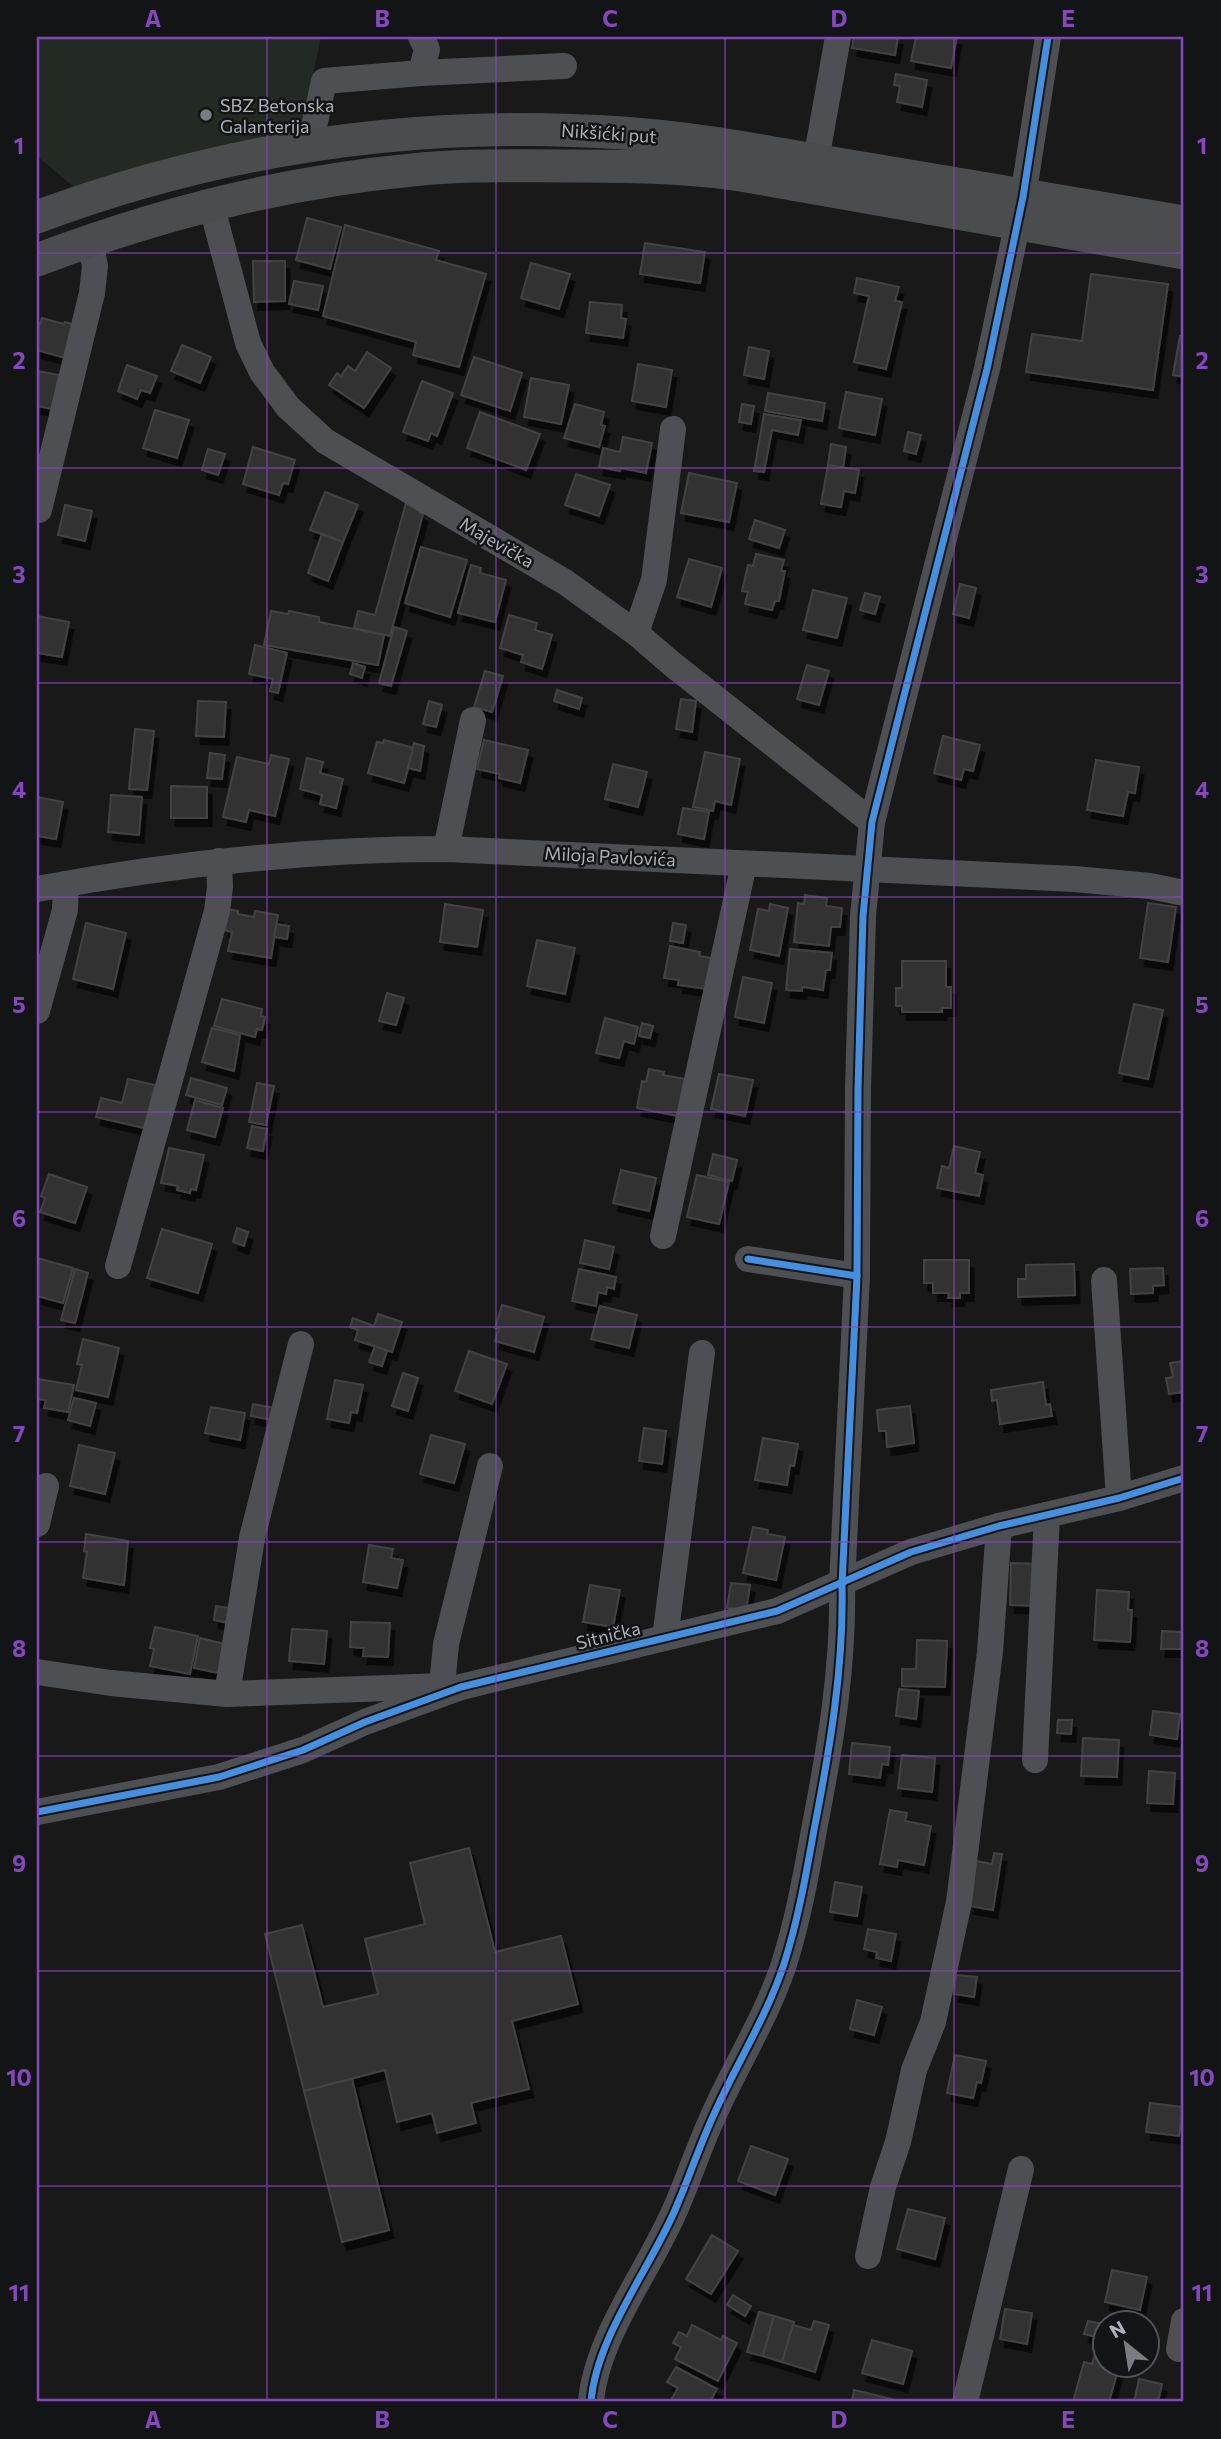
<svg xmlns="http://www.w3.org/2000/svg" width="1221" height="2439" viewBox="0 0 1221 2439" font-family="Commissioner,sans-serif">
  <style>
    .green { fill: #232a23 }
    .building { fill: #323333; stroke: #424345; stroke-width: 2; filter: url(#shadow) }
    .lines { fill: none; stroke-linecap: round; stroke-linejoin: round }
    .minor { stroke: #4e4f52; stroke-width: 26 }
    .major { stroke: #4b4c4e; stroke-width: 33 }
    .cycleway-casing { stroke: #131415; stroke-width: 11 }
    .cycleway { stroke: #468fdf; stroke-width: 7 }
    .grid { fill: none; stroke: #8547be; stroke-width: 2; stroke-opacity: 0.55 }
    .poi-dot { fill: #797c81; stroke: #131415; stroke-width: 2.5 }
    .labels { text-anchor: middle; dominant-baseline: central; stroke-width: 5; stroke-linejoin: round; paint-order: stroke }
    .poi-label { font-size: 18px; fill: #acb1b9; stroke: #131415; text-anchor: start }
    .street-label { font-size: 18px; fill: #acb1b9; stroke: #131415 }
    .neatline { fill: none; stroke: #8547be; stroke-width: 2.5 }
    .grid-label { font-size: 23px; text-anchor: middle; font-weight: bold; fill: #8547be }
  </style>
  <defs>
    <filter id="shadow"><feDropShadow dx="4.5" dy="8" stdDeviation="0" flood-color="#0009"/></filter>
  </defs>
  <rect width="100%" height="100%" fill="#191919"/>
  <polygon class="green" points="37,37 321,37 298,144 94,204 37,156"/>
  <g class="building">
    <polygon points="854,37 898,37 895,55 852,48"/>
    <polygon points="916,37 957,37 951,68 911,61"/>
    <polygon points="896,74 927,80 922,107 897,102 900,86 894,85"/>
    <polygon points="307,218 341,227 330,269 296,260"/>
    <polygon points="345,225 439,251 436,260 486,274 459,367 413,355 416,342 323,316"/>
    <polygon points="645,243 705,252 700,283 640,274"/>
    <polygon points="253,261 285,261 285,301 254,302"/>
    <polygon points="531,263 570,274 559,309 521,298"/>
    <polygon points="1091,274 1168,284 1153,390 1026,372 1032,334 1082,341"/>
    <polygon points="857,278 899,287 895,301 902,302 886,369 854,362 869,296 854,293"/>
    <polygon points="294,281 323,286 318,310 289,304"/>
    <polygon points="590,302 622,305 621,318 626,319 623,338 586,333"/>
    <polygon points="42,318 64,324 65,322 79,326 69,359 37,350 37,323 40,324"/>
    <polygon points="1180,336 1184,336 1184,377 1173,375"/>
    <polygon points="182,345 211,357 200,383 171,371"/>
    <polygon points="749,347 769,351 764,379 744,375"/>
    <polygon points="367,352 391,368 364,408 329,385 337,373 341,376 348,366 355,371"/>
    <polygon points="474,357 522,373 510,411 461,395"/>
    <polygon points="638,364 672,370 666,407 632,401"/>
    <polygon points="127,365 157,376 150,393 141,390 137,399 118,391"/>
    <polygon points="37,371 59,375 52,409 37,406"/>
    <polygon points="531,378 569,385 561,424 524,417"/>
    <polygon points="422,381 453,393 437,436 431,433 428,441 403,432"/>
    <polygon points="846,392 882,399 875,435 839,428"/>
    <polygon points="768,393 825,403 822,421 765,411"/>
    <polygon points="575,404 604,412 601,425 605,426 599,447 564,438"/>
    <polygon points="742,404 754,406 751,424 739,422"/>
    <polygon points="155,410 189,420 177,458 143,448"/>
    <polygon points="480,412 540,434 526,470 467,448"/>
    <polygon points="764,414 801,420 798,435 772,430 764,472 754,471"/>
    <polygon points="908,432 921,435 916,454 904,451"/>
    <polygon points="623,437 652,443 646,473 621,468 620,471 599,467 603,448 620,452"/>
    <polygon points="831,444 846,447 843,468 828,465"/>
    <polygon points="253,447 295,460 288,484 283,483 279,495 243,484"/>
    <polygon points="208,449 225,454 218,475 202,470"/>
    <polygon points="828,465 859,470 855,493 844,491 841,507 821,504"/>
    <polygon points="689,473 737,483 729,522 681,513"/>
    <polygon points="576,474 610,485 599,516 565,505"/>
    <polygon points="325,492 358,505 343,542 310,530"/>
    <polygon points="406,503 423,514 390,636 354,628 358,611 375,615"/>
    <polygon points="65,505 92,511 85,541 58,535"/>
    <polygon points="755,520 785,530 779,548 749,539"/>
    <polygon points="322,534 343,542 328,581 308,573"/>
    <polygon points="421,547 467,560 450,617 405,603"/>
    <polygon points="756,554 784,560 781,571 785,571 779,601 775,601 772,610 745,604 748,592 742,591 748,565 753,566"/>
    <polygon points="689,559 722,568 711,607 677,597"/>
    <polygon points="471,565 481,568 480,573 506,580 495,622 458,613"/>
    <polygon points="960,584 976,588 969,618 953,614"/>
    <polygon points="813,590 847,598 837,638 803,630"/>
    <polygon points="865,593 880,597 875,614 860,610"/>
    <polygon points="271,611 288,614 289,611 319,617 319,622 384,635 378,665 264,645"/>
    <polygon points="509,615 537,623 535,630 552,635 542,669 521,662 523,655 500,648"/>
    <polygon points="37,616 69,622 62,657 37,653"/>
    <polygon points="394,627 407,631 391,686 379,683"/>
    <polygon points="255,645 287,653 278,693 270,691 273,679 249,674"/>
    <polygon points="353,663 365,667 362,678 350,674"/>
    <polygon points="807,665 829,671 819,705 797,699"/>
    <polygon points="485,671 503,676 492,712 474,707"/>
    <polygon points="557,690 582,698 579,709 554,701"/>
    <polygon points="681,699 696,701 692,732 676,729"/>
    <polygon points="198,701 226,702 224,737 196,736"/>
    <polygon points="429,701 442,705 436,727 423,724"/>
    <polygon points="135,729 154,731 147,790 129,789"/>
    <polygon points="943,736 980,745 973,771 964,769 961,780 934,773"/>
    <polygon points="384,740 414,748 404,783 368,773 377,742 383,743"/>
    <polygon points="484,740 528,750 520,783 499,778 500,774 477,769"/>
    <polygon points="414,743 424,746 420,771 408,768"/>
    <polygon points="705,752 740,759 731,805 715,801 713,811 693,807"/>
    <polygon points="210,753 225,755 222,779 207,778"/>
    <polygon points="271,755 289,759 275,816 249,810 246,822 223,817 237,757 269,764"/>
    <polygon points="307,758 323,762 320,773 343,779 336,808 320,804 322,795 300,789"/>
    <polygon points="1096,760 1139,767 1135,793 1128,792 1123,816 1087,810"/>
    <polygon points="613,764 647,772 638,807 605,799"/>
    <polygon points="171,786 207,787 207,818 171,818"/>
    <polygon points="111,795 142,797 139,835 108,832"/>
    <polygon points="37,797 63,802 56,839 37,836"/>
    <polygon points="683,808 709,812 704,839 678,834"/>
    <polygon points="805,895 827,898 826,906 842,908 840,927 831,927 829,946 794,942 798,903 804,904"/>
    <polygon points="1148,903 1176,907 1168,962 1140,958"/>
    <polygon points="445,904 483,910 477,947 440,942"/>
    <polygon points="770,904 788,908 779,956 750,950 758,909 769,911"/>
    <polygon points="228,909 238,911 238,914 254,917 255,911 278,915 271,958 228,951 232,932 224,930"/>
    <polygon points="86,923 126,933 113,989 73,979"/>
    <polygon points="673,923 686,925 683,943 670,941"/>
    <polygon points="276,924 289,926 287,939 274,937"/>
    <polygon points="537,940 575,948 565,994 527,986"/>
    <polygon points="670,946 700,952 699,956 712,958 706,989 678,985 679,980 664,978"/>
    <polygon points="790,949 832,953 830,970 826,970 823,990 802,987 802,991 786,990"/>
    <polygon points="902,961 946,961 946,987 951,987 951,1008 942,1008 942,1012 902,1012 902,1006 896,1006 896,988 902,988"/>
    <polygon points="743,977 772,983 764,1023 735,1017"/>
    <polygon points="387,993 404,998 396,1025 379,1021"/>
    <polygon points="222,999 262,1009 261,1016 265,1017 262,1030 257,1029 255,1037 214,1026"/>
    <polygon points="1134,1004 1163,1010 1148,1079 1119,1073"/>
    <polygon points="605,1018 638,1027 634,1044 624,1041 619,1058 596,1053"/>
    <polygon points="642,1023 653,1026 650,1038 639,1036"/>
    <polygon points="212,1028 240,1035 234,1071 202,1062"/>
    <polygon points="649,1069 664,1072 663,1075 685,1079 678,1116 637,1108 642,1081 646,1082"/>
    <polygon points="719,1074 753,1080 745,1116 711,1109"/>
    <polygon points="191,1078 227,1088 222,1105 186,1095"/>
    <polygon points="128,1079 155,1085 149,1110 148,1129 96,1117 101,1098 122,1103"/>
    <polygon points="257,1083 274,1086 266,1125 249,1122"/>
    <polygon points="195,1100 223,1108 215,1137 187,1130"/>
    <polygon points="252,1126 267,1129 263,1151 247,1148"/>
    <polygon points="954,1146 980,1152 975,1173 983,1175 979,1196 937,1188 942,1166 949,1168"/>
    <polygon points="169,1148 204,1155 196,1190 191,1189 190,1193 177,1190 178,1186 161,1183"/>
    <polygon points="713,1154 737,1160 732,1181 708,1175"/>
    <polygon points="621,1170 656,1178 649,1211 613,1203"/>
    <polygon points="49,1174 87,1187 75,1223 40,1212 45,1198 41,1196"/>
    <polygon points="697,1175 729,1182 719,1224 687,1217"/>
    <polygon points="237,1228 248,1232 244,1246 233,1242"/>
    <polygon points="162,1229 212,1244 198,1293 147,1278"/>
    <polygon points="585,1240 614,1247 609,1269 580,1263"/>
    <polygon points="37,1258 73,1268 63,1303 37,1296"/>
    <polygon points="924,1260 969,1260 969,1293 960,1293 960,1298 948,1298 949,1293 933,1293 933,1283 924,1283"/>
    <polygon points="1074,1264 1075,1295 1018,1297 1018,1279 1026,1279 1026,1265"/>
    <polygon points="1163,1268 1164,1285 1153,1286 1153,1293 1131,1294 1130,1269"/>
    <polygon points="75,1269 88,1273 75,1323 61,1320"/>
    <polygon points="579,1269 616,1277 614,1289 607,1287 606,1294 598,1292 596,1306 572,1301"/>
    <polygon points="502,1305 544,1317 534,1352 495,1341 499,1329 495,1328"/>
    <polygon points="600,1306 637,1315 629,1348 591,1339"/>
    <polygon points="378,1314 402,1322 392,1352 355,1340 358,1330 350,1327 353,1318 374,1326"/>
    <polygon points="83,1339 119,1348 108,1397 76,1390 82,1365 77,1364"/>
    <polygon points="375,1346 387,1351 382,1366 369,1362"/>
    <polygon points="469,1351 507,1364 492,1404 455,1391"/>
    <polygon points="1184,1361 1184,1392 1169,1394 1166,1378 1173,1377 1170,1363"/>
    <polygon points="403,1373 418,1378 408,1411 392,1406"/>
    <polygon points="38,1379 74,1385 68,1412 44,1408 46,1400 37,1399"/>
    <polygon points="335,1380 363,1385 357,1413 351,1412 349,1423 327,1419"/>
    <polygon points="1043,1382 1046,1405 1050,1404 1052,1416 1000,1424 997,1400 992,1401 991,1390"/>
    <polygon points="74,1398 96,1403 90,1426 68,1420"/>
    <polygon points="253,1404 275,1408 273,1420 251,1416"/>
    <polygon points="910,1406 914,1443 887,1447 886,1431 879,1431 877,1410"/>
    <polygon points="211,1407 245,1413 240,1440 205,1433"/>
    <polygon points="644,1428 666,1431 662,1464 639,1461"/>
    <polygon points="431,1435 465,1444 454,1483 420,1474"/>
    <polygon points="763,1438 798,1444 794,1466 790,1465 787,1485 755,1480"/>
    <polygon points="79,1445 115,1453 105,1494 70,1486"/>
    <polygon points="753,1527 768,1530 767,1534 785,1537 776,1580 743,1573"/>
    <polygon points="86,1534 128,1541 124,1585 83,1578 87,1552 84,1551"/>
    <polygon points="369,1545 393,1549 391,1558 403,1560 397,1588 363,1582"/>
    <polygon points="1011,1563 1043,1564 1041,1606 1010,1605"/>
    <polygon points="731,1583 750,1585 746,1611 727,1608"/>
    <polygon points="590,1585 620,1590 613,1627 583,1622"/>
    <polygon points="1097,1590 1129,1592 1128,1610 1132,1610 1130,1642 1094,1640"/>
    <polygon points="216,1606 231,1608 228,1623 214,1620"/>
    <polygon points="351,1622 390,1623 388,1657 363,1656 364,1648 350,1647"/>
    <polygon points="155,1627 198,1636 190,1674 150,1666 154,1649 150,1648"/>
    <polygon points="292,1629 327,1631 324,1664 289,1661"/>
    <polygon points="1162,1631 1182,1632 1181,1649 1161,1649"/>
    <polygon points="200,1638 225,1644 219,1673 194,1668"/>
    <polygon points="917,1640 947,1641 945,1687 902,1686 902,1669 916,1669"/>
    <polygon points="899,1689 919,1691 916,1719 896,1716"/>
    <polygon points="1153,1711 1180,1714 1177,1739 1150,1735"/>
    <polygon points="1058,1720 1072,1720 1071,1734 1057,1733"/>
    <polygon points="1083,1738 1119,1740 1117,1777 1081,1776"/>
    <polygon points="852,1743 890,1747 888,1765 882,1764 880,1778 849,1774"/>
    <polygon points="902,1755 935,1758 932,1792 898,1788"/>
    <polygon points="1149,1771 1175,1773 1173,1804 1147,1803"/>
    <polygon points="890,1810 907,1813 905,1821 931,1826 924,1865 898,1860 897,1867 880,1864"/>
    <polygon points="469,1848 495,1952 561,1936 578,2004 512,2021 529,2089 471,2103 476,2123 437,2133 432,2113 397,2122 385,2070 304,2091 265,1934 302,1925 323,2007 378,1994 365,1939 425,1924 410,1863"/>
    <polygon points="994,1853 1002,1854 993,1910 969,1906 976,1861 992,1864"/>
    <polygon points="835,1882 862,1887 857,1916 830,1912"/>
    <polygon points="868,1929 896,1934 891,1961 876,1958 877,1952 864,1949"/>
    <polygon points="956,1975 977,1977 974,1997 954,1994"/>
    <polygon points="857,2000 882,2007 874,2035 850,2029"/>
    <polygon points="955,2055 986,2061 981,2083 977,2082 973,2098 947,2093"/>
    <polygon points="352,2079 389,2230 342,2242 304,2091"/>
    <polygon points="1150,2103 1183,2107 1179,2136 1146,2132"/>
    <polygon points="751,2146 788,2159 775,2195 738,2181"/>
    <polygon points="908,2209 945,2218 935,2259 897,2249"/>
    <polygon points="712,2235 738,2251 711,2294 686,2279"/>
    <polygon points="1112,2270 1147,2277 1140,2310 1105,2302"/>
    <polygon points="733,2295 751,2306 745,2316 727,2305"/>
    <polygon points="1005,2309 1032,2313 1027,2344 1000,2339"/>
    <polygon points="759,2312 774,2316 763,2356 747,2352"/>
    <polygon points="774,2316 794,2322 782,2362 763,2356"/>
    <polygon points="814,2321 829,2325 815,2372 782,2362 793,2325 811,2330"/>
    <polygon points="1088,2321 1104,2324 1101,2338 1084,2334"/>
    <polygon points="692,2325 721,2340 723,2336 737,2343 718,2381 675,2359 681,2347 673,2343 679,2332 687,2336"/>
    <polygon points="872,2340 912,2351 903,2384 862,2373"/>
    <polygon points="1095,2355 1106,2358 1106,2366 1119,2366 1109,2402 1073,2402 1084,2362 1092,2364"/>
    <polygon points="676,2367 717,2389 710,2402 670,2402 678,2388 667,2382"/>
    <polygon points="1139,2379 1162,2384 1158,2402 1134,2402"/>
    <polygon points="854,2390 892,2399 892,2402 852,2402"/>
  </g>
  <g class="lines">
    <g class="minor">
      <polyline points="421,73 564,66"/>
      <polyline points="310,145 324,81 421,73 427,49 421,37"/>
      <polyline points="816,160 838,37"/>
      <polyline points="211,204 248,343 262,372 288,407 325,441 565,582 636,633 672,664 872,822"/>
      <polyline points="39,510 92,293 95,266 90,241"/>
      <polyline points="636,633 654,580 673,429"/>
      <polyline points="446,849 473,720"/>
      <path d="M37 889C172 864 308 849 446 849L1075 879 1150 886 1184 893"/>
      <polyline points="37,1011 65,910 66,884"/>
      <polyline points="663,1236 744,864"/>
      <polyline points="748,1259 857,1276 858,1089 863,916 872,822 987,369 1023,197 1048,37"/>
      <polyline points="118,1266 217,911 220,887 219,861"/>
      <polyline points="1104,1280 1119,1498"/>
      <polyline points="37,1524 46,1486"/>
      <polyline points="665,1638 702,1353"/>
      <polyline points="37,1672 111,1683 227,1694 442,1686"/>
      <polyline points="442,1686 446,1644 490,1466"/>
      <polyline points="227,1694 252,1538 301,1344"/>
      <polyline points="1035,1760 1047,1515"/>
      <polyline points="37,1812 219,1777 303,1750 365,1722 461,1687 777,1611 911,1552 999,1526 1119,1498 1184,1478"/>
      <polyline points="868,2256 883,2187 898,2142 914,2070 933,2022 959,1902 990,1652 999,1526"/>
      <polyline points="1179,2349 1184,2321"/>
      <path d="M591 2402C596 2338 649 2270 675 2210 689 2178 700 2144 715 2112 737 2063 767 2016 784 1964 798 1920 806 1875 814 1830 830 1748 844 1666 842 1584L857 1276"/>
      <polyline points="965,2402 1021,2169"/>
    </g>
    <g class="major">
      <path d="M37 217C225 147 423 119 623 133 696 138 766 152 838 164 953 183 1069 203 1184 222"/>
      <path d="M37 260C158 214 283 182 412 170 465 164 518 166 571 166 628 166 678 167 735 174L1184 253"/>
    </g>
    <defs>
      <g id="cycleway">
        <polyline points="748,1259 857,1276 858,1089 863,916 872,822 987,369 1023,197 1048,37"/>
        <polyline points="37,1812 219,1777 303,1750 365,1722 461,1687 777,1611 911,1552 999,1526 1119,1498 1184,1478"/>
        <path d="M591 2402C596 2338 649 2270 675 2210 689 2178 700 2144 715 2112 737 2063 767 2016 784 1964 798 1920 806 1875 814 1830 830 1748 844 1666 842 1584L857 1276"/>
      </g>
    </defs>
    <use href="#cycleway" class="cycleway-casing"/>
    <use href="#cycleway" class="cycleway"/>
  </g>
  <path class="grid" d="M267 37V2402M496 37V2402M725 37V2402M954 37V2402M37 253H1184M37 468H1184M37 683H1184M37 897H1184M37 1112H1184M37 1327H1184M37 1542H1184M37 1756H1184M37 1971H1184M37 2186H1184"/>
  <circle class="poi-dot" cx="206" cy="115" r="7"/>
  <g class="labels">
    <g class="poi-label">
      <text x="220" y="105">SBZ Betonska<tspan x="220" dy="21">Galanterija</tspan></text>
    </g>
    <g class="street-label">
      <text transform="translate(609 133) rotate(4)">Nikšićki put</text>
      <text transform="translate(497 542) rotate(30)">Majevička</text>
      <text transform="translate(610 856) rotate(3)">Miloja Pavlovića</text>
      <text transform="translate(608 1635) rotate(-14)">Sitnička</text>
    </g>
  </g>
  <rect width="1221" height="2439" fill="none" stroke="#131415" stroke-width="77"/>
  <g transform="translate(1126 2344) rotate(330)"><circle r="33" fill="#131415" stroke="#505357" stroke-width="2"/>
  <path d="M0-5L12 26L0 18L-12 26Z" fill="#797c81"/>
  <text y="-10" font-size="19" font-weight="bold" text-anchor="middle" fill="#acb1b9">N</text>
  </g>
  <rect x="38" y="38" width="1144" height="2362" class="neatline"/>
  <g class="grid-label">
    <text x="153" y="27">A</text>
    <text x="382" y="27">B</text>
    <text x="610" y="27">C</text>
    <text x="839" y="27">D</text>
    <text x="1068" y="27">E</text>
    <text x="19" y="154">1</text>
    <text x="1202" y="154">1</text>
    <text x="19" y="369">2</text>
    <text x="1202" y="369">2</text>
    <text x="19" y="583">3</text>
    <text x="1202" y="583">3</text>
    <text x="19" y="798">4</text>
    <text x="1202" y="798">4</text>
    <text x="19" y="1013">5</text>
    <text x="1202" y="1013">5</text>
    <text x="19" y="1227">6</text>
    <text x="1202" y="1227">6</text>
    <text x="19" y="1442">7</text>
    <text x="1202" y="1442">7</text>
    <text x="19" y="1657">8</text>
    <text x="1202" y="1657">8</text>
    <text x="19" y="1872">9</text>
    <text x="1202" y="1872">9</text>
    <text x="19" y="2086">10</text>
    <text x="1202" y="2086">10</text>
    <text x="19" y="2301">11</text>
    <text x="1202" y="2301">11</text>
    <text x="153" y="2428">A</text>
    <text x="382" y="2428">B</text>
    <text x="610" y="2428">C</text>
    <text x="839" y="2428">D</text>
    <text x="1068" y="2428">E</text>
  </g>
</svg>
